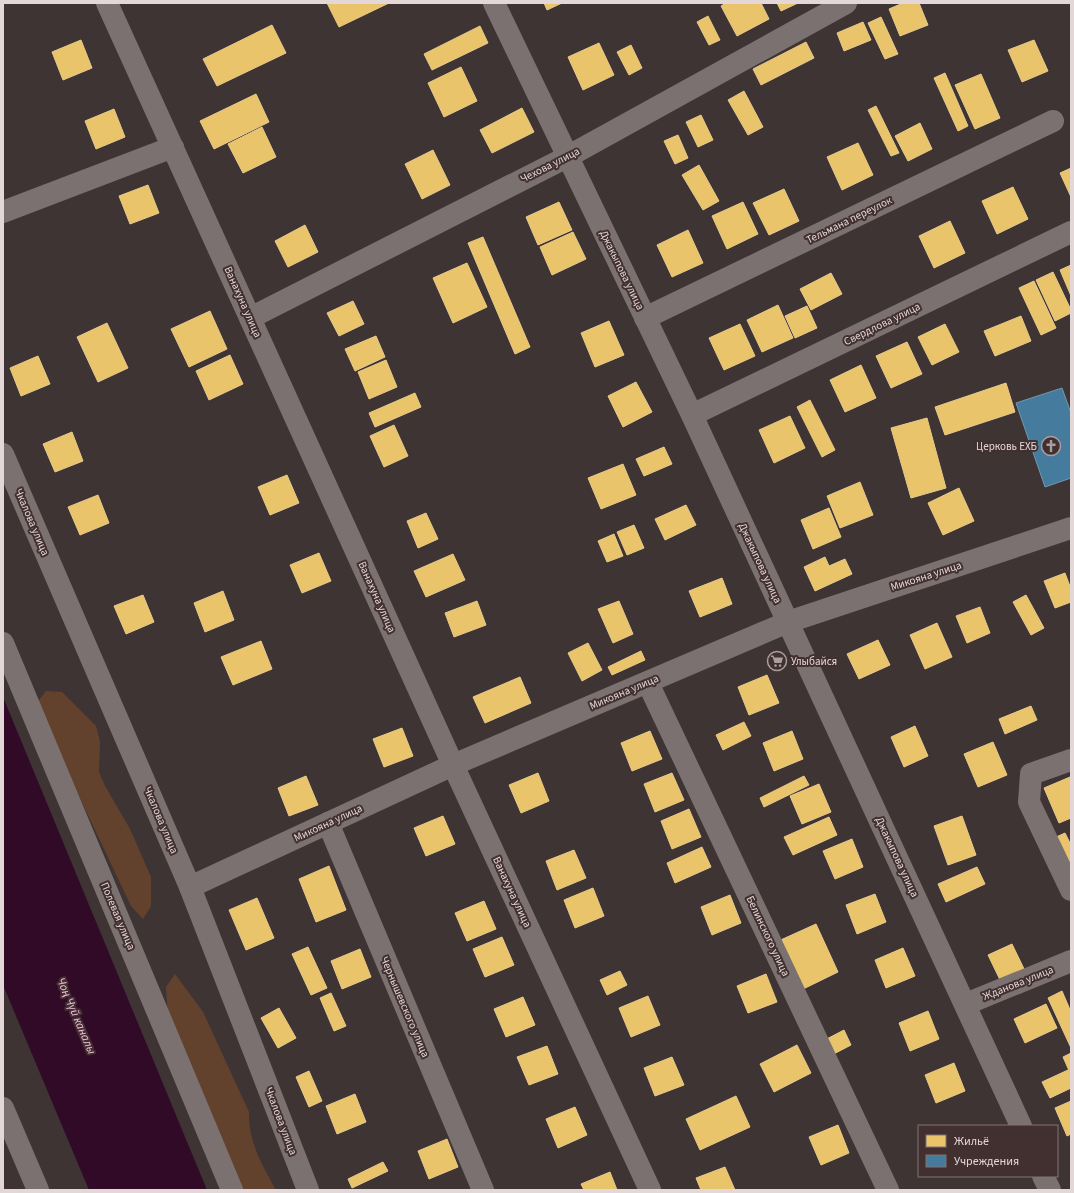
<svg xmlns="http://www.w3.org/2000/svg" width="1074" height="1193" viewBox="0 0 1074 1193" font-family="'Source Sans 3',sans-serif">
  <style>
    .green { fill: #63422d }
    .water { fill: #310a27 }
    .homes { fill: #e9c46a; stroke: #e8ca8b }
    .public { fill: #457b9d; stroke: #7597ae }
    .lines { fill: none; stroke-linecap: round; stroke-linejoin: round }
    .minor { stroke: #7b7170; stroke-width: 22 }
    .labels { text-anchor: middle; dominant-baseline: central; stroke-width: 4; stroke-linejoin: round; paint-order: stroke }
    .street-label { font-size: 11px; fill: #e4d7d7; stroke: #423030 }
    .poi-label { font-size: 11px; fill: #e4d7d7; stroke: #423030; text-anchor: end }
    .water-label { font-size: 12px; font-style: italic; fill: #fdbfe8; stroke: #423030 }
  </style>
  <rect width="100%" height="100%" fill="#3e3434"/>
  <g class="green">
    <polygon points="46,691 62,692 96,726 100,741 99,772 105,786 130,829 151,877 151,906 143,919 131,906 42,718 36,704"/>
    <path d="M175 974 203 1012 249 1112C248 1141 262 1165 276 1190H238L168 1018 166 987Z"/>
  </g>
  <polygon class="water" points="3,697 207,1190 89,1190 3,985"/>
  <g class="homes">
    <polygon points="327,3 389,3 339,27"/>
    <polygon points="544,3 562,3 547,10"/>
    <polygon points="726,3 761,3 769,19 737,36 721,6"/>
    <polygon points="777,3 798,3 781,11"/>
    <polygon points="903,3 919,3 928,25 900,36 889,9"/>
    <polygon points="708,16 720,40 709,45 697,22"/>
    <polygon points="881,17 898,54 885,59 868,23"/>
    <polygon points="863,22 871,40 844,51 837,33"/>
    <polygon points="272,25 286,53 217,86 203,59"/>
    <polygon points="480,26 488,43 432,70 424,54"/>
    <polygon points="81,40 92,68 63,80 52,52"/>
    <polygon points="1034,40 1048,71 1022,82 1008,50"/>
    <polygon points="806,42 814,58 761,85 753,69"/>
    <polygon points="599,43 614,75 583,90 568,57"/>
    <polygon points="631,45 642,68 629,75 617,52"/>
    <polygon points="461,67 477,101 444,117 428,83"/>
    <polygon points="945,73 968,126 958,131 934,78"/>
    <polygon points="981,74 1000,118 975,129 955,85"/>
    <polygon points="744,91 763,127 748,135 728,100"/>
    <polygon points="256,94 269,122 214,149 200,121"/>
    <polygon points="876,106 899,153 891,156 868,110"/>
    <polygon points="522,108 534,132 492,153 480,130"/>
    <polygon points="114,109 125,137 96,149 85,121"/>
    <polygon points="701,115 713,140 698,147 686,122"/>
    <polygon points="920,123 932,149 908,161 895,136"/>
    <polygon points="262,127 276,157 243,173 228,144"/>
    <polygon points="678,135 688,158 675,164 664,141"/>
    <polygon points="858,143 873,175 842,190 827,157"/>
    <polygon points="433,150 450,185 422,199 405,164"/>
    <polygon points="699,165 719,201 703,210 682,175"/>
    <polygon points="1071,168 1071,197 1060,173"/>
    <polygon points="148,185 159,213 130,224 119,196"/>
    <polygon points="1013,187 1028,219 997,234 982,201"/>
    <polygon points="784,189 799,221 769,235 753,203"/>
    <polygon points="559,202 572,230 538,245 526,217"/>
    <polygon points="743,202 758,234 727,249 712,216"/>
    <polygon points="950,221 965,253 934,268 919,236"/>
    <polygon points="305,225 318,252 288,267 275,241"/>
    <polygon points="688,230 703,263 672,277 657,245"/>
    <polygon points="573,232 586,259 552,275 540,247"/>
    <polygon points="483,237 530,347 515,354 468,243"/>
    <polygon points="467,263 487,307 453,323 433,278"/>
    <polygon points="1071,265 1071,296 1060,270"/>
    <polygon points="1053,272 1071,310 1071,313 1055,321 1036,280"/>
    <polygon points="831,273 842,294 811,310 800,289"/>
    <polygon points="1034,281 1056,328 1041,335 1019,288"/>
    <polygon points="353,301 364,324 339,336 327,313"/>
    <polygon points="778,305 793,338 762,352 747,320"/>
    <polygon points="807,306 817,328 795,338 785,316"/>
    <polygon points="210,311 227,349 189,367 171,329"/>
    <polygon points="1021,316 1031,341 995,356 984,331"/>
    <polygon points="609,321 624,355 595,367 581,333"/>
    <polygon points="107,323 128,368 98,382 77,337"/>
    <polygon points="740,324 755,356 724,370 709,338"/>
    <polygon points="945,324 959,352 932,365 918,337"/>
    <polygon points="376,336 385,357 355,371 345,349"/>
    <polygon points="907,342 922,374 891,388 876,356"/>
    <polygon points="230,355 243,384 209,400 196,371"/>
    <polygon points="38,356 50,384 21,396 10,368"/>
    <polygon points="386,360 397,387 369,399 358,372"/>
    <polygon points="861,365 876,398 845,412 830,380"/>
    <polygon points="636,382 652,412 623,427 608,396"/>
    <polygon points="1006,383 1015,412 945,435 935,407"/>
    <polygon points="415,393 421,407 375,427 369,413"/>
    <polygon points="810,400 835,450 822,457 797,407"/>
    <polygon points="790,416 805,448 774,463 759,430"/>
    <polygon points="927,418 946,488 911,498 891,428"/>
    <polygon points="394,425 408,456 384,467 370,436"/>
    <polygon points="72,432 83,461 55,472 43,444"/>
    <polygon points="664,447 672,464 644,476 636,459"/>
    <polygon points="623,464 636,495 601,509 588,478"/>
    <polygon points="287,475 299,503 270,515 258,487"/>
    <polygon points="860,482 873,515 840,528 827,496"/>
    <polygon points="959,488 974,521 943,535 928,503"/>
    <polygon points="98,495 109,523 80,535 68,507"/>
    <polygon points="686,505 696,525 665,540 655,519"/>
    <polygon points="829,508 841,537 813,549 801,520"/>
    <polygon points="426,513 438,539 418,548 407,521"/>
    <polygon points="634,525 644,548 627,555 617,532"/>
    <polygon points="614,534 623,556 607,562 598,541"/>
    <polygon points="319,553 331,581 302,593 290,565"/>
    <polygon points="453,554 465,580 426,597 414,571"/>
    <polygon points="825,557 829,566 845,559 852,574 815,591 804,567"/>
    <polygon points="1065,573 1071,589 1071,602 1055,608 1044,581"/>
    <polygon points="722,578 732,604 700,617 689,591"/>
    <polygon points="223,591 234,620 205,632 194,603"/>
    <polygon points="143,595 154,622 126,634 114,606"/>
    <polygon points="1026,595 1044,628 1031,635 1013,602"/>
    <polygon points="477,601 486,625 454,637 445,613"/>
    <polygon points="619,601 633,634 613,643 598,609"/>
    <polygon points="980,607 990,633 967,643 956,616"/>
    <polygon points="937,623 952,657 925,669 910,635"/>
    <polygon points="878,640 890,665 859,679 847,654"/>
    <polygon points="261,641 272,669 233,685 221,657"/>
    <polygon points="588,643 602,670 582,681 568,653"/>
    <polygon points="641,651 645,660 612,675 608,667"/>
    <polygon points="767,675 779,703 749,715 738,687"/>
    <polygon points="520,677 531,703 485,723 473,697"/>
    <polygon points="1031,706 1037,720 1005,734 999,719"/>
    <polygon points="744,722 751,736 723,750 716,735"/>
    <polygon points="915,726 928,756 904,767 891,737"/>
    <polygon points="402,728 413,756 384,767 373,739"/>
    <polygon points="650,731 662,759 632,771 621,743"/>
    <polygon points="792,731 803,759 774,771 763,743"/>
    <polygon points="993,742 1007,775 978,787 964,754"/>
    <polygon points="538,773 549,801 521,813 509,785"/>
    <polygon points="672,773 684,800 655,812 644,784"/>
    <polygon points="306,776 318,805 289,816 278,788"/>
    <polygon points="804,776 809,785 764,807 760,798"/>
    <polygon points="1070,777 1071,818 1059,823 1044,788"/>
    <polygon points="819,784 831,812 802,824 790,796"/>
    <polygon points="689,809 701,837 672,849 661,821"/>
    <polygon points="443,816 455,844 426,856 414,828"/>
    <polygon points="962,816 976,855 948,865 934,826"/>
    <polygon points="829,817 837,835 793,855 784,837"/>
    <polygon points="1065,833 1071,845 1071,871 1054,838"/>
    <polygon points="852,839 863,867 835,879 823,851"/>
    <polygon points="702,847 711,867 675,883 667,863"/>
    <polygon points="574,850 586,878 557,890 546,861"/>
    <polygon points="329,866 346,910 316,922 299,879"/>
    <polygon points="977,867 985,884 946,902 938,884"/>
    <polygon points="593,888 604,916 575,928 564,900"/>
    <polygon points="875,894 886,922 857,934 846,905"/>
    <polygon points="730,895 741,923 712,935 701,907"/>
    <polygon points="257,898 274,938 246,950 229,910"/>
    <polygon points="484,901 496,929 467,941 455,913"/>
    <polygon points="816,924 838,972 797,992 774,943"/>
    <polygon points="502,937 514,965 485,977 473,949"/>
    <polygon points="1012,944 1026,973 1002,984 988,955"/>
    <polygon points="308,947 327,988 311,995 292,954"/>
    <polygon points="903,948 915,976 886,988 875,960"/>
    <polygon points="360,949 371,977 342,989 331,961"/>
    <polygon points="620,971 627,985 607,995 600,980"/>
    <polygon points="766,974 777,1002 748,1013 737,986"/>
    <polygon points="1062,991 1071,1012 1071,1048 1048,998"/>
    <polygon points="331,993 346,1026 334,1031 320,998"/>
    <polygon points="648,996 660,1025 631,1037 619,1008"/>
    <polygon points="523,997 535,1025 506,1037 494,1009"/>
    <polygon points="1046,1004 1057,1028 1025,1043 1014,1019"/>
    <polygon points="279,1008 296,1038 278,1048 261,1018"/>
    <polygon points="928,1011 939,1039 910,1051 899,1023"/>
    <polygon points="844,1030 851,1045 828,1057 821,1042"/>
    <polygon points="797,1045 811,1073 774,1092 760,1064"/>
    <polygon points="547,1046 558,1074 529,1085 517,1057"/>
    <polygon points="1071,1053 1071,1075 1063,1057"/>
    <polygon points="672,1057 684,1085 655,1096 644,1068"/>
    <polygon points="954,1063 965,1091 936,1103 925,1075"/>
    <polygon points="1068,1070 1071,1077 1071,1088 1050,1098 1042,1082"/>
    <polygon points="309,1071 322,1101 309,1107 296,1077"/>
    <polygon points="355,1094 366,1122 337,1134 326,1106"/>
    <polygon points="736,1096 750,1127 700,1150 686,1119"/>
    <polygon points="1071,1101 1071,1134 1067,1136 1055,1108"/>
    <polygon points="575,1107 587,1135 558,1148 546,1119"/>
    <polygon points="838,1125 849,1153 821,1165 809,1137"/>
    <polygon points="447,1139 458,1167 429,1179 418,1151"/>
    <polygon points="383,1162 388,1171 352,1188 348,1179"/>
    <polygon points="725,1167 735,1190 701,1190 696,1178"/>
    <polygon points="610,1172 617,1190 584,1190 581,1184"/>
  </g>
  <polygon class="public" points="1062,388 1071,413 1071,478 1045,487 1016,403"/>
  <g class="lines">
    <g class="minor">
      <polyline points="107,3 453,765 650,1190"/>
      <polyline points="494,3 692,415 1021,1126"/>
      <polyline points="3,212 173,147"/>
      <polyline points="250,318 567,157 846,3"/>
      <polyline points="645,318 1053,121"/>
      <polyline points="692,415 1071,232"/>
      <polyline points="3,454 190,887 308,1190"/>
      <polyline points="3,643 232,1190"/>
      <polyline points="648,683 888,1190"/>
      <polyline points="1071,760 1031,774 1029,802 1071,890"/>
      <polyline points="328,823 483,1190"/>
      <polyline points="190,887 453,765 788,622 1071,528"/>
      <polyline points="966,1004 1071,961"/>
      <polyline points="3,1108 38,1190"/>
      <polyline points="1043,1176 1050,1190"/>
    </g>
  </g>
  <defs>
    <symbol id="church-ring" viewBox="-11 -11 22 22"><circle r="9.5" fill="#423030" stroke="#aa9e9e" stroke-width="1.5"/><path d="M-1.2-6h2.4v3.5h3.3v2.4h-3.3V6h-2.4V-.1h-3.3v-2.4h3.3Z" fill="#aa9e9e"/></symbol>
    <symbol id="supermarket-ring" viewBox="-11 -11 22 22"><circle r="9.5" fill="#423030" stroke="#aa9e9e" stroke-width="1.5"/><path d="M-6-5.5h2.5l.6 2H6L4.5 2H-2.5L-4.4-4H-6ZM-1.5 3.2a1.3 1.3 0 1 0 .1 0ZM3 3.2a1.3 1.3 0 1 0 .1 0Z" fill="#aa9e9e"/></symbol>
  </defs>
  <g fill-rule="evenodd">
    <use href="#church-ring" x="1040" y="435" width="22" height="22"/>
    <use href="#supermarket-ring" x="766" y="650" width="22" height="22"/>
  </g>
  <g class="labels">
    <g class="street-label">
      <text transform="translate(550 165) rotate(-27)">Чехова улица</text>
      <text transform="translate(849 220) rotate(-26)">Тельмана переулок</text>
      <text transform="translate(622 270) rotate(64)">Джакыпова улица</text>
      <text transform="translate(243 302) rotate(66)">Ванахуна улица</text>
      <text transform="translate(882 324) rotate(-26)">Свердлова улица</text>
      <text transform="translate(32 522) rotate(67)">Чкалова улица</text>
      <text transform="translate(760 563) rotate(65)">Джакыпова улица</text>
      <text transform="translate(926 576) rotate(-18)">Микояна улица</text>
      <text transform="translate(377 597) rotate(66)">Ванахуна улица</text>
      <text transform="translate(624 692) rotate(-23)">Микояна улица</text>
      <text transform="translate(161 820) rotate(67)">Чкалова улица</text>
      <text transform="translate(328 823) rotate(-25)">Микояна улица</text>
      <text transform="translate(897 857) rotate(65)">Джакыпова улица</text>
      <text transform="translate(512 892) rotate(65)">Ванахуна улица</text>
      <text transform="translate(118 916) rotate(67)">Полевая улица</text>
      <text transform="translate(768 936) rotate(65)">Белинского улица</text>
      <text transform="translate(1018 983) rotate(-22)">Жданова улица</text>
      <text transform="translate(405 1007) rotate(67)">Чернышевского улица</text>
      <text transform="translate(281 1121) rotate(69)">Чкалова улица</text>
    </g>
    <g class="poi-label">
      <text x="1037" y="446">Церковь ЕХБ</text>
      <text x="791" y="661" text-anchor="start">Улыбайся</text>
    </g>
    <g class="water-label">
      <text transform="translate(76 1016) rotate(67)">Чоң Чүй каналы</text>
    </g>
  </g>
  <rect width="1074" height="1193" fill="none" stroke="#e4d7d7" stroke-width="8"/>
  <rect x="918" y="1125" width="140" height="52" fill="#423030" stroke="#837373"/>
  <rect x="926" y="1135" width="20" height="12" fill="#e9c46a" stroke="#837373"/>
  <text x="954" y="1145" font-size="12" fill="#e4d7d7">Жильё</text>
  <rect x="926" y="1155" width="20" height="12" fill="#457b9d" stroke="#837373"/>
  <text x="954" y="1165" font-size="12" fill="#e4d7d7">Учреждения</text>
</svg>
